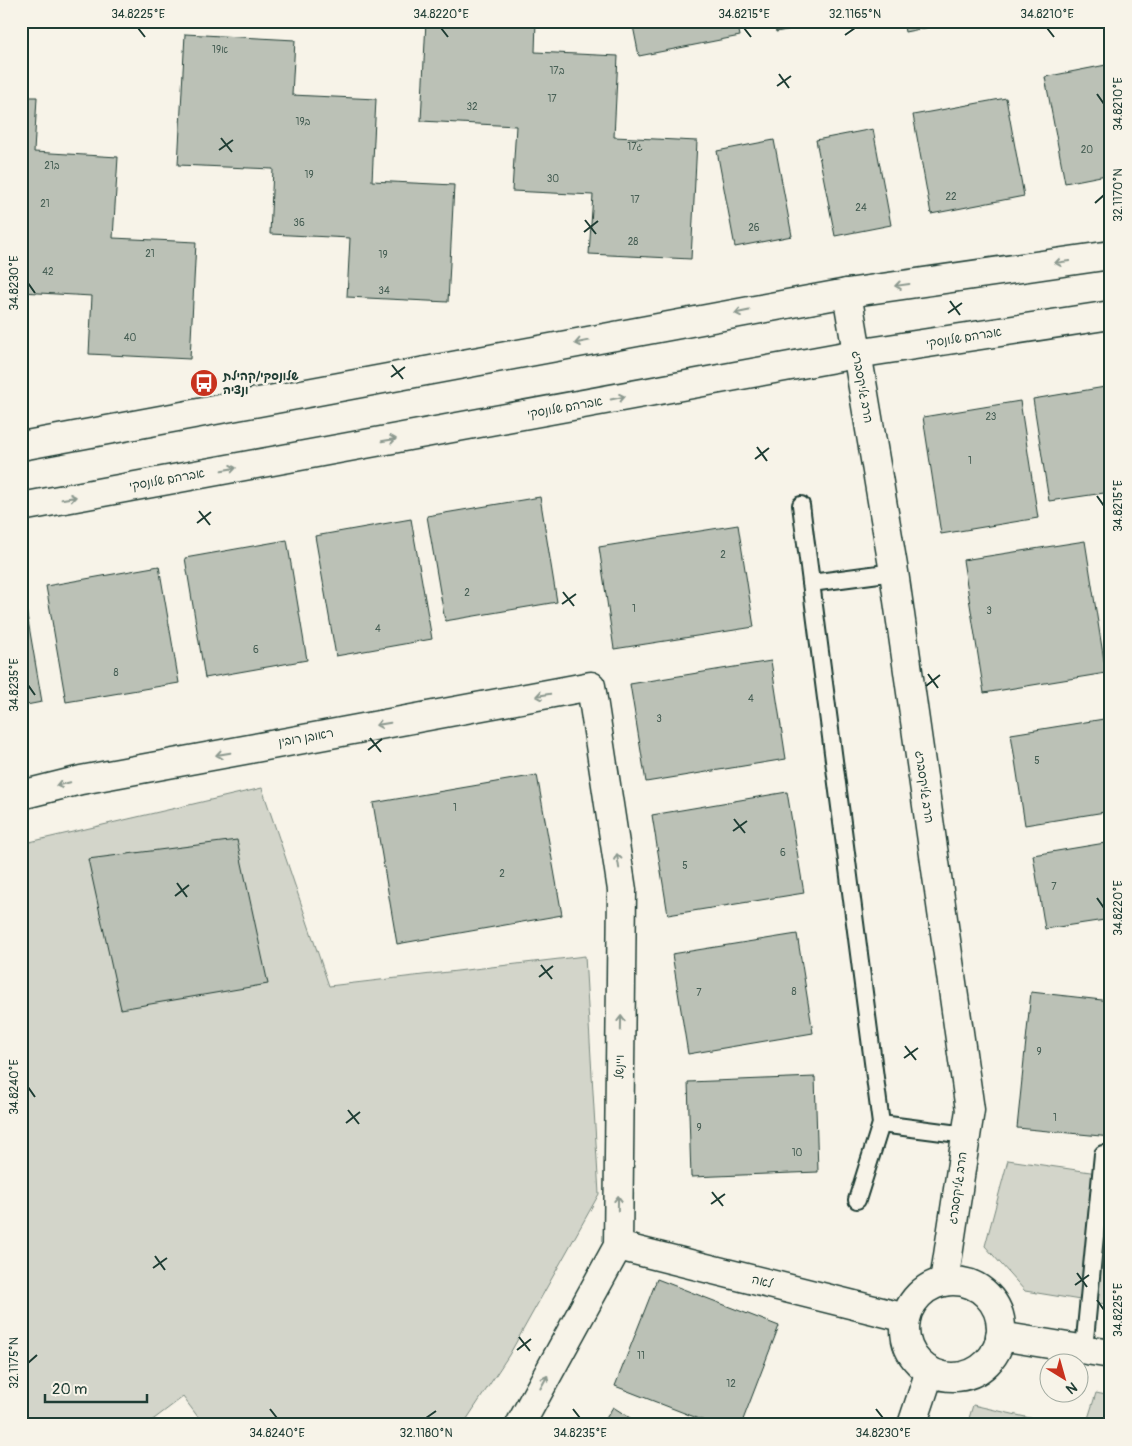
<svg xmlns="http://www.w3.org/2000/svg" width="1132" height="1446" viewBox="0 0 1132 1446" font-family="Pangolin,'Playpen Sans Hebrew',sans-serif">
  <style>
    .green { fill: #d3d5ca; stroke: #79897f }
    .building { fill: #bbc1b6; stroke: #1f3d34 }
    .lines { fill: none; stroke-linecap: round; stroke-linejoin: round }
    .lane-casing { stroke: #1f3d34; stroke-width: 20 }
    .street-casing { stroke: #1f3d34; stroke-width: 31 }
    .secondary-casing { stroke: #1f3d34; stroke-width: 31 }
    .lane { stroke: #f7f3e8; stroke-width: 16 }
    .street { stroke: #f7f3e8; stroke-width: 28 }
    .secondary { stroke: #f7f3e8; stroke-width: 28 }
    .oneway { stroke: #8b988e }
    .ticks { fill: none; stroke: #1f3d34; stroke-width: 2 }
    .labels { text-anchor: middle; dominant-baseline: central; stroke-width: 5; stroke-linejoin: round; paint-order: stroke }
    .number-label { font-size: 10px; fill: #465e54 }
    .street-label { font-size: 12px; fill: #1f3d34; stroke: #f7f3e8 }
    .poi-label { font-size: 12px; font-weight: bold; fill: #1f3d34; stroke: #f7f3e8; text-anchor: start }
    .neatline { fill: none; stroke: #1f3d34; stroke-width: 2 }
    .ticks-label { font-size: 12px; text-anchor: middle; fill: #1f3d34 }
  </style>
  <rect width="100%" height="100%" fill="#f7f3e8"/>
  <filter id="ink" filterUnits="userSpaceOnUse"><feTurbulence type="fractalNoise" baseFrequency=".02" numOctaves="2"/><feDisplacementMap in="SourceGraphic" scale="10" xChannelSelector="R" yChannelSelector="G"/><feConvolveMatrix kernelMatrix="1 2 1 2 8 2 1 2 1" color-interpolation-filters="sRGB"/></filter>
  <g filter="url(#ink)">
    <g class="green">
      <path d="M 262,788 L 329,986 L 585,956 L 599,1194 L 509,1355 L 463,1425 L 204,1425 L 183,1397 L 146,1425 L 21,1425 L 21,844 Z"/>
      <path d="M 1008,1160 L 1111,1175 L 1111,1305 L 1025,1291 L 985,1246 Z"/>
      <path d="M 1096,1393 L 1111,1396 L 1111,1425 L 1086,1425 Z"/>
      <path d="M 973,1405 L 1056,1424 L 1058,1425 L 967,1425 Z"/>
    </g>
    <g class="building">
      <path d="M 426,21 L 536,21 L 535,52 L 618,56 L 614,137 L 697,141 L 691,259 L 589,254 L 593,195 L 512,191 L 516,126 L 421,121 Z"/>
      <path d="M 632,21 L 737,21 L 740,36 L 639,56 Z"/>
      <path d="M 774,21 L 833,21 L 776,32 Z"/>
      <path d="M 903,21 L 960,21 L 905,32 Z"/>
      <path d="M 185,34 L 295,40 L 292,95 L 376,99 L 372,181 L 454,185 L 448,302 L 347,297 L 350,238 L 270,234 L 273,169 L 178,165 Z"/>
      <path d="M 1111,64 L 1111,174 L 1065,183 L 1045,77 Z"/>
      <path d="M 21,97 L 37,97 L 34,152 L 118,157 L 113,238 L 196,242 L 190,359 L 89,354 L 92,296 L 21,292 Z"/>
      <path d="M 1006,98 L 1024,196 L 931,214 L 913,115 Z"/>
      <path d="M 873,129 L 891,225 L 835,236 L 816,140 Z"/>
      <path d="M 774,140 L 792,236 L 735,247 L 717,151 Z"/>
      <path d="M 1111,386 L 1111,492 L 1049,501 L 1033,399 Z"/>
      <path d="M 1020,401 L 1038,518 L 941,534 L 923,417 Z"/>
      <path d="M 540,497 L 557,602 L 445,621 L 427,516 Z"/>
      <path d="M 411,519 L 432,639 L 336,656 L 315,536 Z"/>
      <path d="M 738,525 L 754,627 L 614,649 L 599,547 Z"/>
      <path d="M 287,540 L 307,660 L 205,678 L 185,558 Z"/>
      <path d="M 1085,541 L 1106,673 L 984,693 L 963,560 Z"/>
      <path d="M 159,566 L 179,683 L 66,702 L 46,586 Z"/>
      <path d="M 21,597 L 24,597 L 42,702 L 21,706 Z"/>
      <path d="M 771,661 L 786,759 L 646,782 L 630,684 Z"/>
      <path d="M 1110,718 L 1111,811 L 1025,825 L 1011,734 Z"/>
      <path d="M 537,775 L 562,915 L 397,944 L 373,803 Z"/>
      <path d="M 787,792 L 804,893 L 668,915 L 652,815 Z"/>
      <path d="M 237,840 L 268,984 L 121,1009 L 88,859 Z"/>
      <path d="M 1111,842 L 1111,919 L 1045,929 L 1033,855 Z"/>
      <path d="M 797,934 L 813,1033 L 688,1054 L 672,954 Z"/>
      <path d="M 1031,992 L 1111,1001 L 1111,1137 L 1017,1128 Z"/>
      <path d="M 815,1077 L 818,1172 L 691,1177 L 688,1082 Z"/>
      <path d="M 657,1279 L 779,1326 L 741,1425 L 715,1425 L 615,1386 Z"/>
      <path d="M 613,1407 L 641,1425 L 602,1425 Z"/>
    </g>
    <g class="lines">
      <defs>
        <g id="lane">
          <path d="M 801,505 L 881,1124 L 857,1200"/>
          <path d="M 811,583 L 894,572"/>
          <path d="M 881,1124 L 966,1135"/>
          <path d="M 1084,1349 L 1103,1154"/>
        </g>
        <g id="street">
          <path d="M 847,293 L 894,572 L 970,1110 L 944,1282"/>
          <path d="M 21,795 L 81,780 L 591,686 L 622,890 L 618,1246 L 520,1425"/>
          <path d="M 618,1246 L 906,1318"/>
          <circle cx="953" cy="1329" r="48"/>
          <path d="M 1000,1336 L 1111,1354"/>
          <path d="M 912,1425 L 930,1371"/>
        </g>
        <g id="secondary">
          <path d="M 21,446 L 847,293 L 1111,255"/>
          <path d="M 21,507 L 856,354 L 1111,315"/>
        </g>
      </defs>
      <use href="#lane" class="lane-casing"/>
      <use href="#street" class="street-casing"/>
      <use href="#secondary" class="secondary-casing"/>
      <use href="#lane" class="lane"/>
      <use href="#street" class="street"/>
      <use href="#secondary" class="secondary"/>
    </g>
    <defs><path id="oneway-shaft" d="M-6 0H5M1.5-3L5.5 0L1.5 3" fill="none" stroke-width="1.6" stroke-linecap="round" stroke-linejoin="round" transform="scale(1.25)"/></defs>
    <g class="oneway">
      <use href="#oneway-shaft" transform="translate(1062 262) rotate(172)"/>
      <use href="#oneway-shaft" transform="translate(902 285) rotate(172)"/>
      <use href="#oneway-shaft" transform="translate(742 312) rotate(169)"/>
      <use href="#oneway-shaft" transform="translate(582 342) rotate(169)"/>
      <use href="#oneway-shaft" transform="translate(618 398) rotate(-11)"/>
      <use href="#oneway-shaft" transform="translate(389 440) rotate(-10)"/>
      <use href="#oneway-shaft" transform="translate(229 469) rotate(-10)"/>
      <use href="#oneway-shaft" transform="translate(69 498) rotate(-10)"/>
      <use href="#oneway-shaft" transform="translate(543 695) rotate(170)"/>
      <use href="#oneway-shaft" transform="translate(383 724) rotate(170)"/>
      <use href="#oneway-shaft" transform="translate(223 754) rotate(170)"/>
      <use href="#oneway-shaft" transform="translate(63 784) rotate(166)"/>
      <use href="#oneway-shaft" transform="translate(618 861) rotate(-99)"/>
      <use href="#oneway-shaft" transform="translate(621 1023) rotate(-89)"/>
      <use href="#oneway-shaft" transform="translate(618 1203) rotate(-89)"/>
      <use href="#oneway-shaft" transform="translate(544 1382) rotate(-61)"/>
    </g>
  </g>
  <path class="ticks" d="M 138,28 L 145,37M 441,28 L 448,37M 744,28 L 751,37M 1047,28 L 1054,37M 845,35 L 855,28M 779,74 L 789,88M 777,86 L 791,76M 1097,94 L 1104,104M 221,138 L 232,152M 219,150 L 233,140M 1095,203 L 1104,195M 585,220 L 596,234M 584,232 L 598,221M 28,283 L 35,293M 950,301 L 960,315M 948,313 L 962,303M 392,365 L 403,379M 391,377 L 405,367M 757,447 L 767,461M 755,459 L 769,448M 1097,496 L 1104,506M 199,511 L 210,525M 197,523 L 211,512M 563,592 L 574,606M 562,604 L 576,594M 928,674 L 938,688M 28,685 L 35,695M 926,686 L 940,675M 370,738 L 381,752M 368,750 L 382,739M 734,819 L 745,833M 733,831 L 747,821M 177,883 L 187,897M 175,896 L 189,885M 1097,898 L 1104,908M 541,965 L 552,979M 539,977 L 553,966M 905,1046 L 916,1060M 904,1058 L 918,1048M 28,1087 L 35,1097M 348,1110 L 359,1124M 346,1123 L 360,1112M 712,1192 L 723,1206M 711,1204 L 725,1194M 155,1256 L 165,1270M 153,1268 L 167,1258M 1077,1273 L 1087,1287M 1075,1285 L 1089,1275M 1097,1300 L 1104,1310M 519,1337 L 530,1351M 517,1350 L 531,1339M 28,1363 L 37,1355M 270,1409 L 277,1418M 573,1409 L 580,1418M 876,1409 L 883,1418M 426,1418 L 436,1411"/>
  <defs>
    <symbol id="bus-disc" viewBox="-11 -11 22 22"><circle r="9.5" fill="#c8321e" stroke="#f7f3e8"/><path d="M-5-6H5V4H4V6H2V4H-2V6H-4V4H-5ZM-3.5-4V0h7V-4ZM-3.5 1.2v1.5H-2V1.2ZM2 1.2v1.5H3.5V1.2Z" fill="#fff"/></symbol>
  </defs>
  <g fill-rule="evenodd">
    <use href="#bus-disc" x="188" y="367" width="32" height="32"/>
  </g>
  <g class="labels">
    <g class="number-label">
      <text x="220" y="50">19א</text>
      <text x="557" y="71">17ב</text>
      <text x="552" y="99">17</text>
      <text x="472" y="107">32</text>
      <text x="303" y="122">19ב</text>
      <text x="635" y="147">17ג</text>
      <text x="1087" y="150">20</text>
      <text x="52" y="166">21ב</text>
      <text x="309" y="175">19</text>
      <text x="553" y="179">30</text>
      <text x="951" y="197">22</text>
      <text x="635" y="200">17</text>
      <text x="45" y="204">21</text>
      <text x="861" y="208">24</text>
      <text x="299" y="223">36</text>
      <text x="754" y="228">26</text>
      <text x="633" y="242">28</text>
      <text x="150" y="254">21</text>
      <text x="383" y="255">19</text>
      <text x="48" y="272">42</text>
      <text x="384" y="291">34</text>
      <text x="130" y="338">40</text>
      <text x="991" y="417">23</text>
      <text x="970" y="461">1</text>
      <text x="723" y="555">2</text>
      <text x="467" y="593">2</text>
      <text x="634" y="609">1</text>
      <text x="989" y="611">3</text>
      <text x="378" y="629">4</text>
      <text x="256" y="650">6</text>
      <text x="116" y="673">8</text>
      <text x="751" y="699">4</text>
      <text x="659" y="719">3</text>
      <text x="1037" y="761">5</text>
      <text x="455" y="808">1</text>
      <text x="783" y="853">6</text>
      <text x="685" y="866">5</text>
      <text x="502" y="874">2</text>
      <text x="1054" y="887">7</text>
      <text x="794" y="992">8</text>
      <text x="699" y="993">7</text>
      <text x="1039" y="1052">9</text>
      <text x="1055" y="1118">1</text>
      <text x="699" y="1128">9</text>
      <text x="797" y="1153">10</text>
      <text x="641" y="1356">11</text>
      <text x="731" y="1384">12</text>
    </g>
    <g class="street-label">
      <text transform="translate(964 338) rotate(-9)">אברהם שלונסקי</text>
      <text transform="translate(862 387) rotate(80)">הרב גליקסברג</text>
      <text transform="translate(565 408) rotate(-10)">אברהם שלונסקי</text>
      <text transform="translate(167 480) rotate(-10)">אברהם שלונסקי</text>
      <text transform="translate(306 738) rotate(-10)">ראובן רובין</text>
      <text transform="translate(924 787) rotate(82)">הרב גליקסברג</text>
      <text transform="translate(620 1067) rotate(-89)">ויינשל</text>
      <text transform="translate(958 1188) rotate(-82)">הרב גליקסברג</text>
      <text transform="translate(762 1282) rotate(14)">לאה</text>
    </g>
    <g class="poi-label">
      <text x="223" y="376">שלונסקי/קהילת<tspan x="223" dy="14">ונציה</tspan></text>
    </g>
  </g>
  <rect width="1132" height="1446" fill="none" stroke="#f7f3e8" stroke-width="55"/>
  <g transform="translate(1064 1378) rotate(143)"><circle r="24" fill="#f7f3e8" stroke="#a1aaa0"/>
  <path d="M0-4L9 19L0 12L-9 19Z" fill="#c8321e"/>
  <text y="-8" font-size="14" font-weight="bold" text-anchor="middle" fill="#1f3d34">N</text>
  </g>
  <path d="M45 1394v8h102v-8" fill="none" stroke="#1f3d34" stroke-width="2.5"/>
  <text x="52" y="1394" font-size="15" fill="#1f3d34" stroke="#f7f3e8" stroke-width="4" paint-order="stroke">20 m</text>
  <rect x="28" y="28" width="1076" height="1390" class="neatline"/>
  <g class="ticks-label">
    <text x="138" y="18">34.8225°E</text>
    <text x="441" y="18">34.8220°E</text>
    <text x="744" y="18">34.8215°E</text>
    <text x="855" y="18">32.1165°N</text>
    <text x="1047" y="18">34.8210°E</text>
    <text transform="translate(1118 104) rotate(-90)" y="4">34.8210°E</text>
    <text transform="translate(1118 195) rotate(-90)" y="4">32.1170°N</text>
    <text transform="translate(14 283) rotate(-90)" y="4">34.8230°E</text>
    <text transform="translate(1118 506) rotate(-90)" y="4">34.8215°E</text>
    <text transform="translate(14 685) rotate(-90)" y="4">34.8235°E</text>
    <text transform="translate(1118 908) rotate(-90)" y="4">34.8220°E</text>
    <text transform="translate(14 1087) rotate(-90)" y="4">34.8240°E</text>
    <text transform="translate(1118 1310) rotate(-90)" y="4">34.8225°E</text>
    <text transform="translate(14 1363) rotate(-90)" y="4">32.1175°N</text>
    <text x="277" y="1437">34.8240°E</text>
    <text x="426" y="1437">32.1180°N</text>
    <text x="580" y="1437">34.8235°E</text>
    <text x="883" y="1437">34.8230°E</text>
  </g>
</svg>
